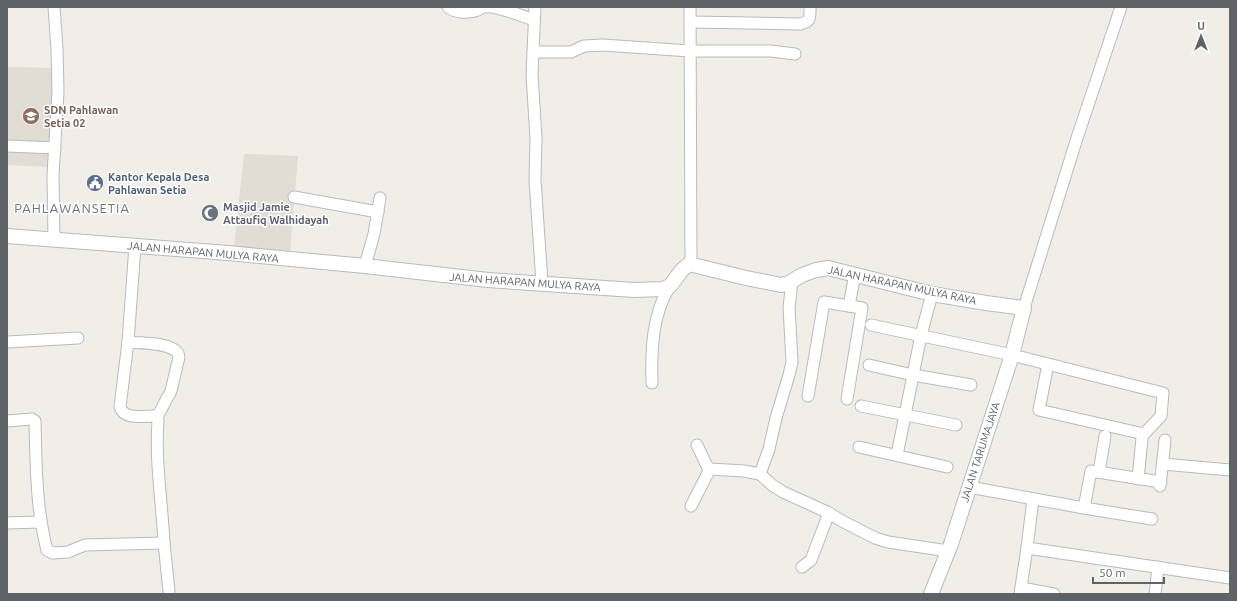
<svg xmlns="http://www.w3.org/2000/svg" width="1237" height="601" viewBox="0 0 1237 601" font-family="Ubuntu,sans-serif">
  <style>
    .education { fill: #e1ddd5 }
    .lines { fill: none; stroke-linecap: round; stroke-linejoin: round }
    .minor-casing { stroke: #b7babe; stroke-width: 13 }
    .tertiary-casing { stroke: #b7babe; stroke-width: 16 }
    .minor { stroke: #fff; stroke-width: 11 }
    .tertiary { stroke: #fff; stroke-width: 14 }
    .labels { text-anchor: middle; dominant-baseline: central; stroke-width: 3; stroke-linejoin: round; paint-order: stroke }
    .education-label { font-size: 11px; font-weight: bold; fill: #785e54; stroke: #fff; text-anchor: start }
    .service-label { font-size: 11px; font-weight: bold; fill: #4e5e75; stroke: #fff; text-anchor: start }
    .worship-label { font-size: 11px; font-weight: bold; fill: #5b616d; stroke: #fff; text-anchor: start }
    .street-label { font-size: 11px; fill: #5e6368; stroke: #fff }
    .quarter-label { font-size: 13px; letter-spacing: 1px; fill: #6f757a; stroke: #fff }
  </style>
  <rect width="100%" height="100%" fill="#f1eee7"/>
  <g class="education">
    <path d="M 7,67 L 56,68 L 53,167 L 7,165 Z"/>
    <path d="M 244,154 L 298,156 L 290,253 L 234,248 Z"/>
  </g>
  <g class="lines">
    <defs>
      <g id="minor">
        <path d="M 448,7 C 454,13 468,13 475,11 C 478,10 481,8 484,7 C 495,5 522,16 534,20"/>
        <path d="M 535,7 L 532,75 L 536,138 L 535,180 L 542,283"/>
        <path d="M 690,7 L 691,264"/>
        <path d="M 690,22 L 800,24 C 811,22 810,17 810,7"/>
        <path d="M 533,52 L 571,52 L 584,46 L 603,45 L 690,51 L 771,51 L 795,54"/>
        <path d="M 7,146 L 55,148"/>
        <path d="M 294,197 L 378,212"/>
        <path d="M 54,240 L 53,175 L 58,92 L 57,49 L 54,7"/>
        <path d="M 365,266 L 374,234 L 380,198"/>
        <path d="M 849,306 L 855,274"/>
        <path d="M 1024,308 L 1077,138 L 1121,7"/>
        <path d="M 871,325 L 1012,355 L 1163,393 L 1161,416 L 1144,434 L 1039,410 L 1048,364"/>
        <path d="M 7,342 L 78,338"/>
        <path d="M 128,342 C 141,343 169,342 178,353 L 179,357 L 171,391 L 157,417"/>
        <path d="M 869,365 L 913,375 L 971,385"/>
        <path d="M 652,383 C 651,351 652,314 670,286"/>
        <path d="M 808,396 L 824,302 L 862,308 L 847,399"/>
        <path d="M 861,406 L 956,425"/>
        <path d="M 7,421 L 32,419 L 35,421 C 36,464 36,508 47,550 L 53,553 L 68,552 L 85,545 L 164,543 C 162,502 155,462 158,421 L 157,417 L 154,416 C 143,416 124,420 120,407 L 128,342 L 135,246"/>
        <path d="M 697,445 L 707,466 L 710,469 L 744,471 L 760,474 L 769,449 L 776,418 L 789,375 L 792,362 L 789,307 L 792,282"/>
        <path d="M 859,447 L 947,467"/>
        <path d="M 897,455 L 921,335 L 932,294"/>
        <path d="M 1163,464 L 1230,470"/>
        <path d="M 1099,472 L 1105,436"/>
        <path d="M 760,474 L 772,485 L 783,492 L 829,513 L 842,521 L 875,538 L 888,542 L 948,551"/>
        <path d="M 1138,479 L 1142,438"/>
        <path d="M 1160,486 L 1165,440"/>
        <path d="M 969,487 L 1084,508 L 1091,471 L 1161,482"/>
        <path d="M 691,506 L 710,469"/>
        <path d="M 1084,508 L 1152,519"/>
        <path d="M 7,523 L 40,522"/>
        <path d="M 164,543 L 169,591"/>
        <path d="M 1027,548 L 1230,578"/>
        <path d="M 802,567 L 811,560 L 829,513"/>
        <path d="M 1021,588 L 1054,594"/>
        <path d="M 1020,594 L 1027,548 L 1033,499"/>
        <path d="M 1155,594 L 1158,567"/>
      </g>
      <path id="tertiary" d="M 7,236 L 228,253 L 365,266 L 488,280 L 634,290 L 663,289 L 670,286 L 682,270 L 689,264 L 746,278 L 781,285 L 789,283 L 802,275 L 816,270 L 828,268 L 932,294 L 986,303 L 1024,308 L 1012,355 L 951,544 L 931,594"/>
    </defs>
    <use href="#minor" class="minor-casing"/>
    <use href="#tertiary" class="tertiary-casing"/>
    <use href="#minor" class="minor"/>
    <use href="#tertiary" class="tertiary"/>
  </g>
  <defs>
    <symbol id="school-disc" viewBox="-11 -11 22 22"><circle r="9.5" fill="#8d6e63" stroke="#fff"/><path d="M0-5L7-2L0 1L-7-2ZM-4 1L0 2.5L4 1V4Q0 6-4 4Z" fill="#fff"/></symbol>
    <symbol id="civic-disc" viewBox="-11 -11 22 22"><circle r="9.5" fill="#5c6f8a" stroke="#fff"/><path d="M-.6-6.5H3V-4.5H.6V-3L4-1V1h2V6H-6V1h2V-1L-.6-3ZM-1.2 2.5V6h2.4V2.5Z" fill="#fff"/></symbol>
    <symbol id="mosque-disc" viewBox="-11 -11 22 22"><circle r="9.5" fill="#6b7280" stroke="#fff"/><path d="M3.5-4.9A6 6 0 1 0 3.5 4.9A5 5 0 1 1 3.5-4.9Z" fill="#fff"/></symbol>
  </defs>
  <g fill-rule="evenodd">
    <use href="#school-disc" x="21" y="106" width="20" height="20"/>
    <use href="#civic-disc" x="85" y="173" width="20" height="20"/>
    <use href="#mosque-disc" x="200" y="203" width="20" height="20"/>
  </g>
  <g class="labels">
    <g class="education-label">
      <text x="44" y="110">SDN Pahlawan<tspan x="44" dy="13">Setia 02</tspan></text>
    </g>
    <g class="service-label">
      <text x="108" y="177">Kantor Kepala Desa<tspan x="108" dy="13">Pahlawan Setia</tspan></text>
    </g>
    <g class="worship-label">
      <text x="223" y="207">Masjid Jamie<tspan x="223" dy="13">Attaufiq Walhidayah</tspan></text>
    </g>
    <g class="street-label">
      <text transform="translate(203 252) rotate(5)">JALAN HARAPAN MULYA RAYA</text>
      <text transform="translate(525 282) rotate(4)">JALAN HARAPAN MULYA RAYA</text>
      <text transform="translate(902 285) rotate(12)">JALAN HARAPAN MULYA RAYA</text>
      <text transform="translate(980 452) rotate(-72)">JALAN TARUMAJAYA</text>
    </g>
    <g class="quarter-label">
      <text x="72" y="208">PAHLAWANSETIA</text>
    </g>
  </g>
  <rect width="1237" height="601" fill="none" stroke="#5e6368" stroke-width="16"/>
  <g transform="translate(1201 36)" stroke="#ffffff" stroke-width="3" paint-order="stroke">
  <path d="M0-3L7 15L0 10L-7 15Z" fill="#5e6368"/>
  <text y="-6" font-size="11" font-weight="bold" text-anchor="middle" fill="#5e6368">U</text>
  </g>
  <path d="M1093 577v6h71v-6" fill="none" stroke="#5e6368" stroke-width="2"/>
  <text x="1099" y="577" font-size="12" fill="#5e6368" stroke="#ffffff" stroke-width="3" paint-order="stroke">50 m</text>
</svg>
